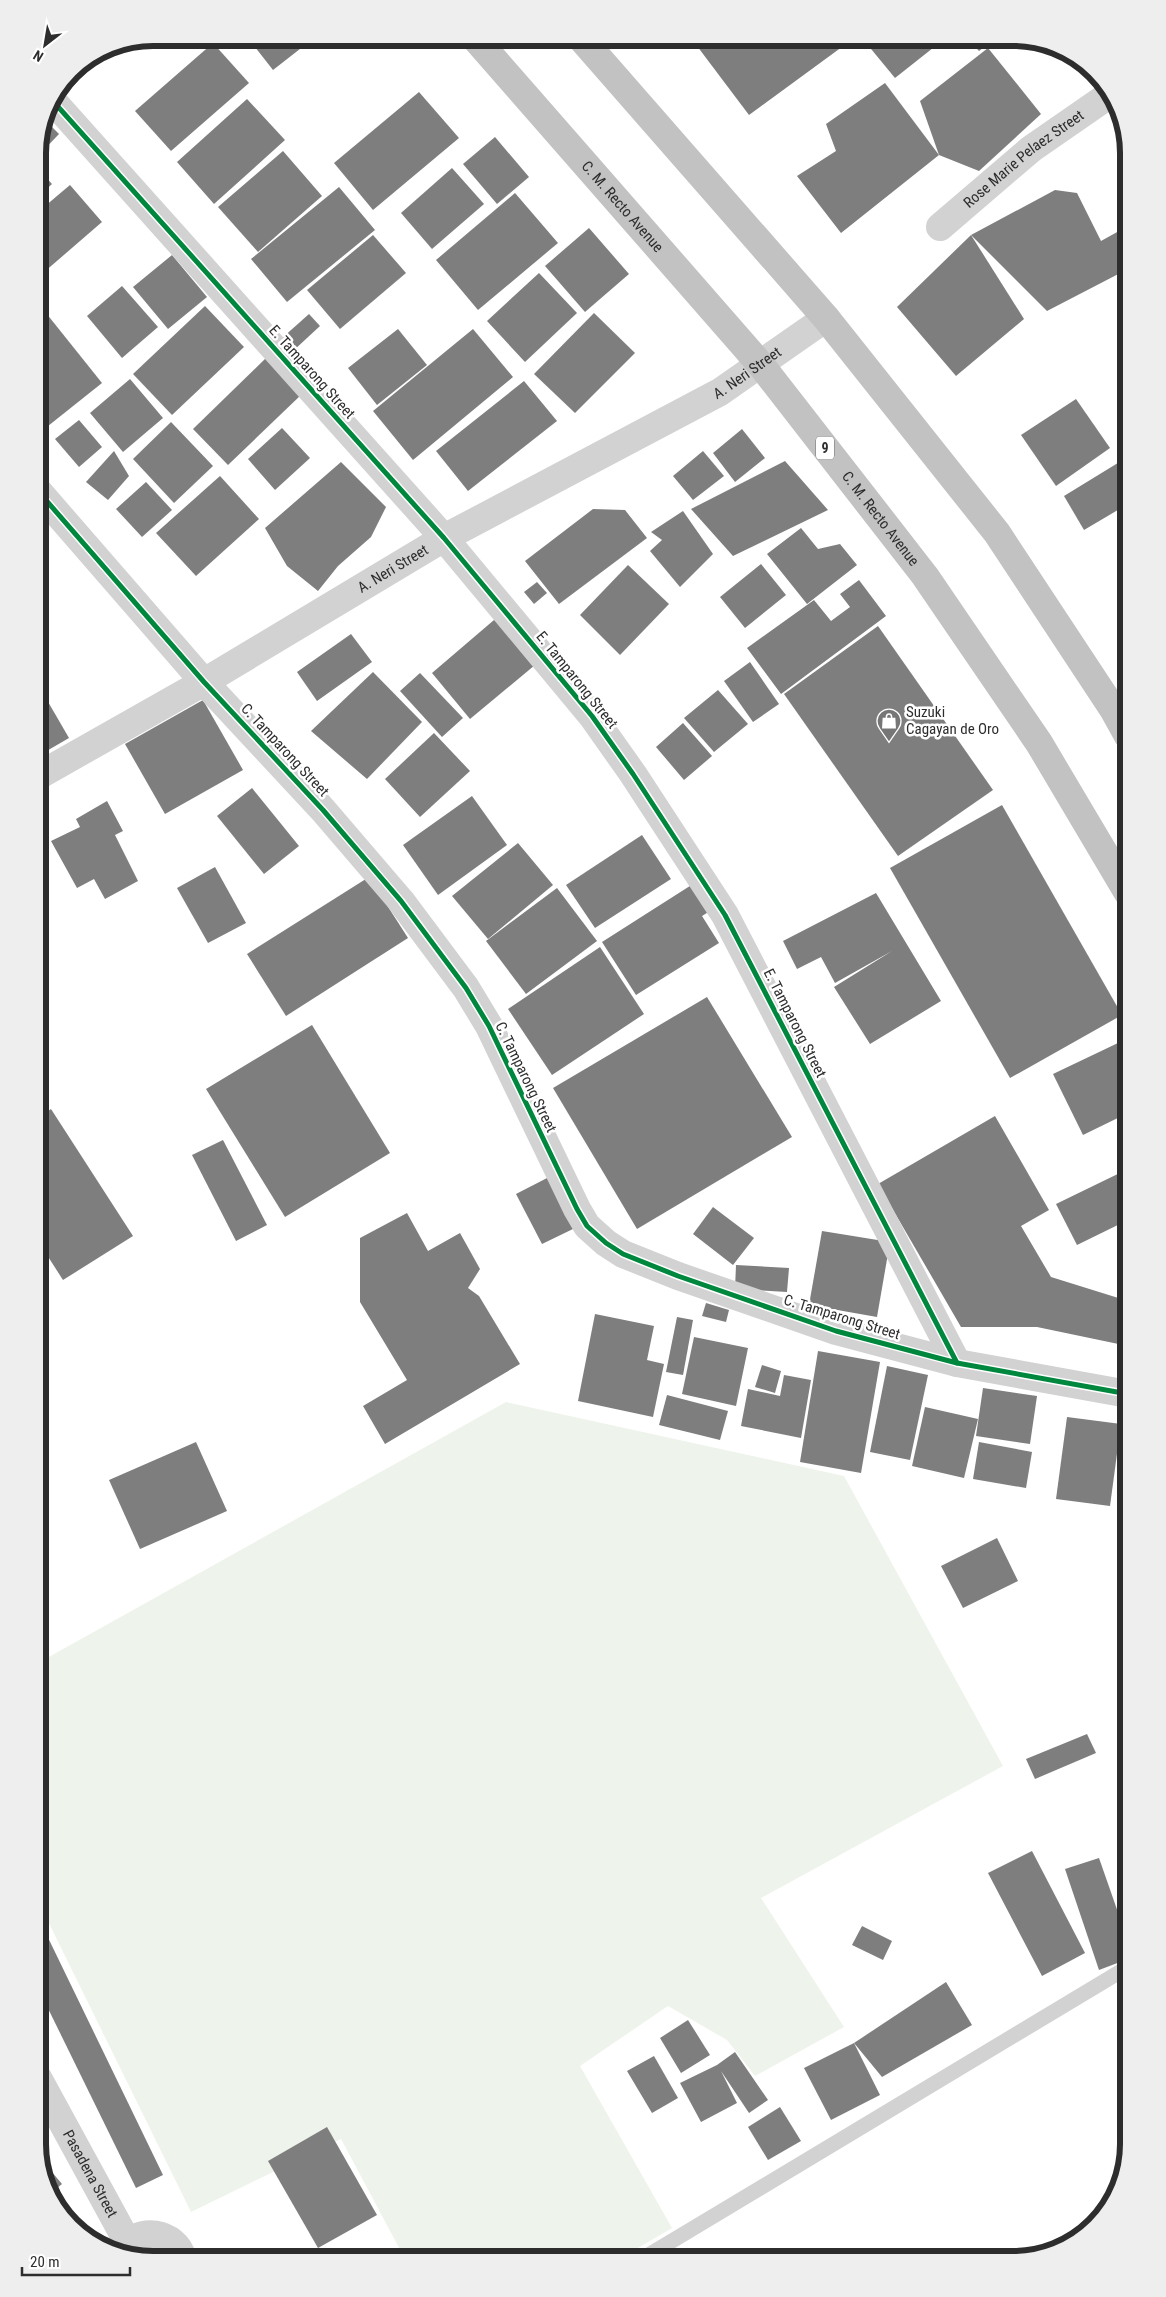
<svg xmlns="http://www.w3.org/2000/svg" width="1166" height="2297" viewBox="0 0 1166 2297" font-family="'Roboto Condensed',sans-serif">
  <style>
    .green { fill: #eef4eb }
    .building { fill: #7e7e7e }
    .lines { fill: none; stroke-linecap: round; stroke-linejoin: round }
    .service { stroke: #d2d2d2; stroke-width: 15 }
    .minor { stroke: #d2d2d2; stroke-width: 28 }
    .trunk { stroke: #c2c2c2; stroke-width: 28 }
    .cycleway-casing { stroke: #fff; stroke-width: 8 }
    .cycleway { stroke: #00873e; stroke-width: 5 }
    .labels { text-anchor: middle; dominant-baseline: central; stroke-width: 5; stroke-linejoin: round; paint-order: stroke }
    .shield { fill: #fff; stroke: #6c6c6c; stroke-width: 1 }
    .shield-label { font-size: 14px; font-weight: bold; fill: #2d2d2d }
    .street-label { font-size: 15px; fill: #2d2d2d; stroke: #fff }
    .poi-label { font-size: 15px; fill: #2d2d2d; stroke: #fff; text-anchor: start }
    .rim { fill: none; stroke: #2d2d2d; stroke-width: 6 }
  </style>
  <rect width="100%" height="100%" fill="#fff"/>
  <path class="green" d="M 506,1402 L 844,1476 L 1003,1766 L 761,1898 L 844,2027 L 755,2076 L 727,2040 L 668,2006 L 580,2066 L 672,2228 L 619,2259 L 405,2259 L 341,2139 L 191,2212 L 38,1901 L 38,1663 Z"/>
  <g class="building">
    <path d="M 248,38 L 314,38 L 273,70 Z"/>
    <path d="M 691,38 L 841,38 L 846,44 L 749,115 Z"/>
    <path d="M 862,38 L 933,38 L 938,44 L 895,78 Z"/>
    <path d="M 967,38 L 996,38 L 979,51 Z"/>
    <path d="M 213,43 L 249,83 L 171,151 L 135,111 Z"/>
    <path d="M 988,48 L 1041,114 L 979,171 L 939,155 L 920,101 Z"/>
    <path d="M 885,83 L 939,155 L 841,233 L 797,176 L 836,151 L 826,124 Z"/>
    <path d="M 419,92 L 459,138 L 373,210 L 334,163 Z"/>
    <path d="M 247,99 L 285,140 L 214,204 L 177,162 Z"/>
    <path d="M 44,119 L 59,134 L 38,156 L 38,146 Z"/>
    <path d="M 495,137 L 529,177 L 497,204 L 463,164 Z"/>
    <path d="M 283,151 L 322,196 L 258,252 L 218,207 Z"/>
    <path d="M 452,168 L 484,204 L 432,249 L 401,213 Z"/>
    <path d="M 41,172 L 52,184 L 38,197 L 38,175 Z"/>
    <path d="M 70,185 L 102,222 L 43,273 L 38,266 L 38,212 Z"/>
    <path d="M 339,187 L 375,230 L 287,302 L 251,259 Z"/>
    <path d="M 1055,190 L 1077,193 L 1101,241 L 1128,226 L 1128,269 L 1047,311 L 971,235 Z"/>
    <path d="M 515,193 L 558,243 L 478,310 L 436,260 Z"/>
    <path d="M 589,228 L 629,274 L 585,312 L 545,266 Z"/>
    <path d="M 373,235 L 406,273 L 340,329 L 307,290 Z"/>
    <path d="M 971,235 L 1024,319 L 956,376 L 897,307 Z"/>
    <path d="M 172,255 L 207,297 L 168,329 L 133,287 Z"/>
    <path d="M 539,273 L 577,313 L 525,362 L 487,321 Z"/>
    <path d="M 122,286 L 158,327 L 122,358 L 87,316 Z"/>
    <path d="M 38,303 L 102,383 L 38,434 Z"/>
    <path d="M 205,306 L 244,347 L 172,415 L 133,374 Z"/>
    <path d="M 594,313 L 635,353 L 575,413 L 534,374 Z"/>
    <path d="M 309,314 L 320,326 L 293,351 L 281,339 Z"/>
    <path d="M 398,329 L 427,365 L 377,405 L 348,368 Z"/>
    <path d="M 473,329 L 513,377 L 413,460 L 373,411 Z"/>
    <path d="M 267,357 L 302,394 L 228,465 L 193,429 Z"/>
    <path d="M 130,379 L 163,418 L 123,452 L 90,413 Z"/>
    <path d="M 524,381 L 557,421 L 468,491 L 436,451 Z"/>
    <path d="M 1076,399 L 1110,448 L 1056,486 L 1021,435 Z"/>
    <path d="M 79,420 L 102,447 L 79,467 L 55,439 Z"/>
    <path d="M 171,422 L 213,466 L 174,503 L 133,459 Z"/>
    <path d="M 282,428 L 310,458 L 275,490 L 248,459 Z"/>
    <path d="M 742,429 L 765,458 L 735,482 L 713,453 Z"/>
    <path d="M 114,451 L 129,476 L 108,500 L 86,482 Z"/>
    <path d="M 703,451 L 724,476 L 693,500 L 673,476 Z"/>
    <path d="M 1126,458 L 1128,461 L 1128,504 L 1084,530 L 1064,496 Z"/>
    <path d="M 785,461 L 828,510 L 733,556 L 691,509 Z"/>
    <path d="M 341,462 L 386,507 L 371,537 L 338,566 L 318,591 L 287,566 L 265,528 Z"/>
    <path d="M 220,476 L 259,519 L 196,576 L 156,533 Z"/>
    <path d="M 146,482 L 172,510 L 142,537 L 116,509 Z"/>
    <path d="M 593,509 L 625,510 L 647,538 L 559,604 L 525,561 Z"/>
    <path d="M 683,511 L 713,554 L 680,587 L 650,551 L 662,540 L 651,532 Z"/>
    <path d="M 801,528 L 818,549 L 840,544 L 857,565 L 807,604 L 767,554 Z"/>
    <path d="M 761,564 L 786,595 L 745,628 L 720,597 Z"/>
    <path d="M 628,565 L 669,604 L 620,655 L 580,615 Z"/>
    <path d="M 859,580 L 886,616 L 781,694 L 747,648 L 814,600 L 831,621 L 850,607 L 840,594 Z"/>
    <path d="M 537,582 L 547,593 L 534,604 L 524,592 Z"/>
    <path d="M 501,614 L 541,660 L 470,719 L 432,673 Z"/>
    <path d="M 878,626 L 993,790 L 898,856 L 784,694 Z"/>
    <path d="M 351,634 L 372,662 L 317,701 L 297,672 Z"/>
    <path d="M 750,662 L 779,704 L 753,722 L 724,681 Z"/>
    <path d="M 373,672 L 422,722 L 367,779 L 311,731 Z"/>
    <path d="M 420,673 L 463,718 L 442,737 L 400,691 Z"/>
    <path d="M 40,688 L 69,738 L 38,756 L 38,689 Z"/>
    <path d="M 718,690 L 748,724 L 714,752 L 684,718 Z"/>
    <path d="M 203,700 L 243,770 L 165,814 L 125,744 Z"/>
    <path d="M 683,723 L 712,756 L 684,780 L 656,747 Z"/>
    <path d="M 434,733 L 470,771 L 420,817 L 385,779 Z"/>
    <path d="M 252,788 L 299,846 L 264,874 L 217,816 Z"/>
    <path d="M 472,796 L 507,845 L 438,895 L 403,845 Z"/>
    <path d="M 107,801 L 123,831 L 115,835 L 138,881 L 105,899 L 94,879 L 77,888 L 51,841 L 80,827 L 76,819 Z"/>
    <path d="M 1002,805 L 1122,1015 L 1010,1078 L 890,868 Z"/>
    <path d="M 642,835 L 671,879 L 595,928 L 566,885 Z"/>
    <path d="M 518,843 L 553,885 L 488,939 L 452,896 Z"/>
    <path d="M 215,867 L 246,923 L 208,943 L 177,888 Z"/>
    <path d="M 369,877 L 408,938 L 286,1016 L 247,954 Z"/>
    <path d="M 693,884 L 710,911 L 702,916 L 719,943 L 636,995 L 602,942 Z"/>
    <path d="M 557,888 L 597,941 L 526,994 L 486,941 Z"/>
    <path d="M 876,893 L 941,1001 L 870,1044 L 834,987 L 892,951 L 835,983 L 821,957 L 797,969 L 783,941 Z"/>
    <path d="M 600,947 L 644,1014 L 552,1075 L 508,1009 Z"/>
    <path d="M 707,997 L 792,1137 L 637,1229 L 553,1088 Z"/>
    <path d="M 312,1025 L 390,1153 L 285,1217 L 206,1089 Z"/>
    <path d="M 1118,1043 L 1128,1064 L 1128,1113 L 1083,1135 L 1053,1074 Z"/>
    <path d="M 51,1109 L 133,1236 L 63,1280 L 38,1241 L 38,1118 Z"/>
    <path d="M 995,1116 L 1049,1210 L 1021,1226 L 1051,1277 L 1128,1301 L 1128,1346 L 1037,1327 L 961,1327 L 878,1184 Z"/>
    <path d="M 223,1140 L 267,1225 L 236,1241 L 192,1155 Z"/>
    <path d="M 1128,1169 L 1128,1220 L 1077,1245 L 1056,1204 Z"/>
    <path d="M 549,1177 L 575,1228 L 542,1244 L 516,1194 Z"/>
    <path d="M 713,1207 L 754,1238 L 733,1265 L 693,1234 Z"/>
    <path d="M 407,1213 L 428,1251 L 460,1233 L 480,1269 L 468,1288 L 479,1296 L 520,1364 L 385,1444 L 363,1406 L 407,1380 L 360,1302 L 360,1238 Z"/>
    <path d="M 822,1231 L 890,1242 L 877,1317 L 809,1305 Z"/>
    <path d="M 736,1265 L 789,1268 L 787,1292 L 735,1289 Z"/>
    <path d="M 706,1303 L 729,1310 L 726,1322 L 702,1316 Z"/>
    <path d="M 595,1314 L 654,1326 L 647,1360 L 664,1364 L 653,1417 L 578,1401 Z"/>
    <path d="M 677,1317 L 693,1320 L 683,1375 L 666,1372 Z"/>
    <path d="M 694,1337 L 748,1348 L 736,1406 L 682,1394 Z"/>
    <path d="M 818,1351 L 880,1362 L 861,1473 L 800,1462 Z"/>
    <path d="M 762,1365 L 781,1371 L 775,1393 L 755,1387 Z"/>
    <path d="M 887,1366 L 928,1375 L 910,1460 L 870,1452 Z"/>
    <path d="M 784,1375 L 811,1380 L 801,1438 L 741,1426 L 748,1389 L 780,1396 Z"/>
    <path d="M 983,1388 L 1037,1396 L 1030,1444 L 976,1436 Z"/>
    <path d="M 667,1395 L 728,1411 L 720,1440 L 659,1425 Z"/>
    <path d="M 925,1407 L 978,1419 L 964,1478 L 912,1466 Z"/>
    <path d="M 1067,1417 L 1121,1424 L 1110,1506 L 1056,1499 Z"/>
    <path d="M 196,1442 L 227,1511 L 140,1549 L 109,1480 Z"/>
    <path d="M 979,1442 L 1032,1452 L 1026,1488 L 973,1479 Z"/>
    <path d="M 997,1538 L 1018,1581 L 963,1608 L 941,1566 Z"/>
    <path d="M 1087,1734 L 1096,1753 L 1035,1779 L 1026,1759 Z"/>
    <path d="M 1032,1851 L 1085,1953 L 1042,1976 L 988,1873 Z"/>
    <path d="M 1099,1858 L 1128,1941 L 1128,1959 L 1099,1970 L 1065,1869 Z"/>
    <path d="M 38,1917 L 163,2175 L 136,2188 L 38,1988 Z"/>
    <path d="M 862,1926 L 892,1941 L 883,1960 L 852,1945 Z"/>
    <path d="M 946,1982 L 972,2025 L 882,2077 L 854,2043 Z"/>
    <path d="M 688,2020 L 710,2055 L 681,2073 L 660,2038 Z"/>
    <path d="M 854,2043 L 880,2095 L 831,2120 L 804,2068 Z"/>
    <path d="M 735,2052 L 768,2100 L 749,2113 L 721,2071 L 737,2103 L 701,2122 L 680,2083 L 717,2065 Z"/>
    <path d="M 654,2056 L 678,2098 L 652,2113 L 627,2071 Z"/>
    <path d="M 780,2107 L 801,2141 L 768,2160 L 748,2127 Z"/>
    <path d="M 327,2127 L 377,2215 L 318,2248 L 268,2161 Z"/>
    <path d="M 40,2158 L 62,2184 L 51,2193 L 46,2188 Z"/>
  </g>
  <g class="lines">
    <g class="service">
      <path d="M 1125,1750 L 1128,1750"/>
      <path d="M 642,2259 L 1128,1967"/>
    </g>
    <g class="minor">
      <path d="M 52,100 L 444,538 L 592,716 L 633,774 L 725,915 L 957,1363"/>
      <path id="s1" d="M 940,227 L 1031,149 L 1109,95"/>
      <path d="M 38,491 L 204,682 L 323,810 L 401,901 L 466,988 L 489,1026 L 577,1209 L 587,1226 L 606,1243 L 623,1254 L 678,1276 L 836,1331 L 957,1363 L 1128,1394"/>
      <path id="s2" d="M 38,776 L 204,682 L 444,538 L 720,392 L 826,318"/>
      <path id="s3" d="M 38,2078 L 128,2243"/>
      <path d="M 122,2250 C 137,2225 176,2231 183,2259"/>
    </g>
    <g class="trunk">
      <path id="s4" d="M 475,38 L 761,365 L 925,576 L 1039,743 L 1128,893"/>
      <path d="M 581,38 L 826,318 L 997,533 L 1113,709 L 1128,736"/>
    </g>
    <defs>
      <g id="cycleway">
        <path d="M 52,100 L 444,538 L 592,716 L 633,774 L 725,915 L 957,1363"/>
        <path d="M 38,491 L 204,682 L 323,810 L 401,901 L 466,988 L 489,1026 L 577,1209 L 587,1226 L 606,1243 L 623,1254 L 678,1276 L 836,1331 L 957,1363 L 1128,1394"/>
      </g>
    </defs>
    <use href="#cycleway" class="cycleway-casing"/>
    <use href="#cycleway" class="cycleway"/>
  </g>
  <defs>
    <symbol id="shop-pin" viewBox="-11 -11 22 30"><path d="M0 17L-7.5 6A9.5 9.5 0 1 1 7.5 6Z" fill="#767676" stroke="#fff"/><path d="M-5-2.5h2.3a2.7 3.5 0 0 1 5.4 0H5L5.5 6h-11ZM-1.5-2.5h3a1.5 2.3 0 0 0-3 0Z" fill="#fff"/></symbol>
  </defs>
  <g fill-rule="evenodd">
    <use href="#shop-pin" x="875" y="707" width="28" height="38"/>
  </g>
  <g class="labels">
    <rect class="shield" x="816" y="436.5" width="18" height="23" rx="4"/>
    <g class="shield-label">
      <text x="825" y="448">9</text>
    </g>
    <g class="street-label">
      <text stroke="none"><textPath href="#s1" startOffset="108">Rose Marie Pelaez Street</textPath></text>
      <text stroke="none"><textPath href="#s4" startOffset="224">C. M. Recto Avenue</textPath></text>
      <text transform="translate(312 372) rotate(48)">E. Tamparong Street</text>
      <text stroke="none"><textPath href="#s2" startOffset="816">A. Neri Street</textPath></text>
      <text stroke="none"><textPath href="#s4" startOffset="629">C. M. Recto Avenue</textPath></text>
      <text stroke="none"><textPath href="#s2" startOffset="411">A. Neri Street</textPath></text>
      <text transform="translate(577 680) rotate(51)">E. Tamparong Street</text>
      <text transform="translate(285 750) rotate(47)">C. Tamparong Street</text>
      <text transform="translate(795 1023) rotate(63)">E. Tamparong Street</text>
      <text transform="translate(526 1077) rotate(64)">C. Tamparong Street</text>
      <text transform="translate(842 1317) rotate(17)">C. Tamparong Street</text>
      <text stroke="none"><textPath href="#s3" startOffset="109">Pasadena Street</textPath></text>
    </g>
    <g class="poi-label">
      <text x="906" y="712">Suzuki<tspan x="906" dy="17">Cagayan de Oro</tspan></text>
    </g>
  </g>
  <path d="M0 0H1166V2297H0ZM153 46H1013A107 107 0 0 1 1120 153V2144A107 107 0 0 1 1013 2251H153A107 107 0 0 1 46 2144V153A107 107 0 0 1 153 46Z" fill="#eee" fill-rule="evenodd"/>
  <path class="rim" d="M153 46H1013A107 107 0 0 1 1120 153V2144A107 107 0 0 1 1013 2251H153A107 107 0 0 1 46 2144V153A107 107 0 0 1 153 46Z"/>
  <g transform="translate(45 45) rotate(211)" stroke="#ffffff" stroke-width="4" paint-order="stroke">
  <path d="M0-4L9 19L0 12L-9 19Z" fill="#2d2d2d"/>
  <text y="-8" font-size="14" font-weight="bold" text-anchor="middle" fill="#2d2d2d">N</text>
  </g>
  <path d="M22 2267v8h108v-8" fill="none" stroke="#2d2d2d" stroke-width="2.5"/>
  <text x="30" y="2267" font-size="15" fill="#2d2d2d" stroke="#ffffff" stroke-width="4" paint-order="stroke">20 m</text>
</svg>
